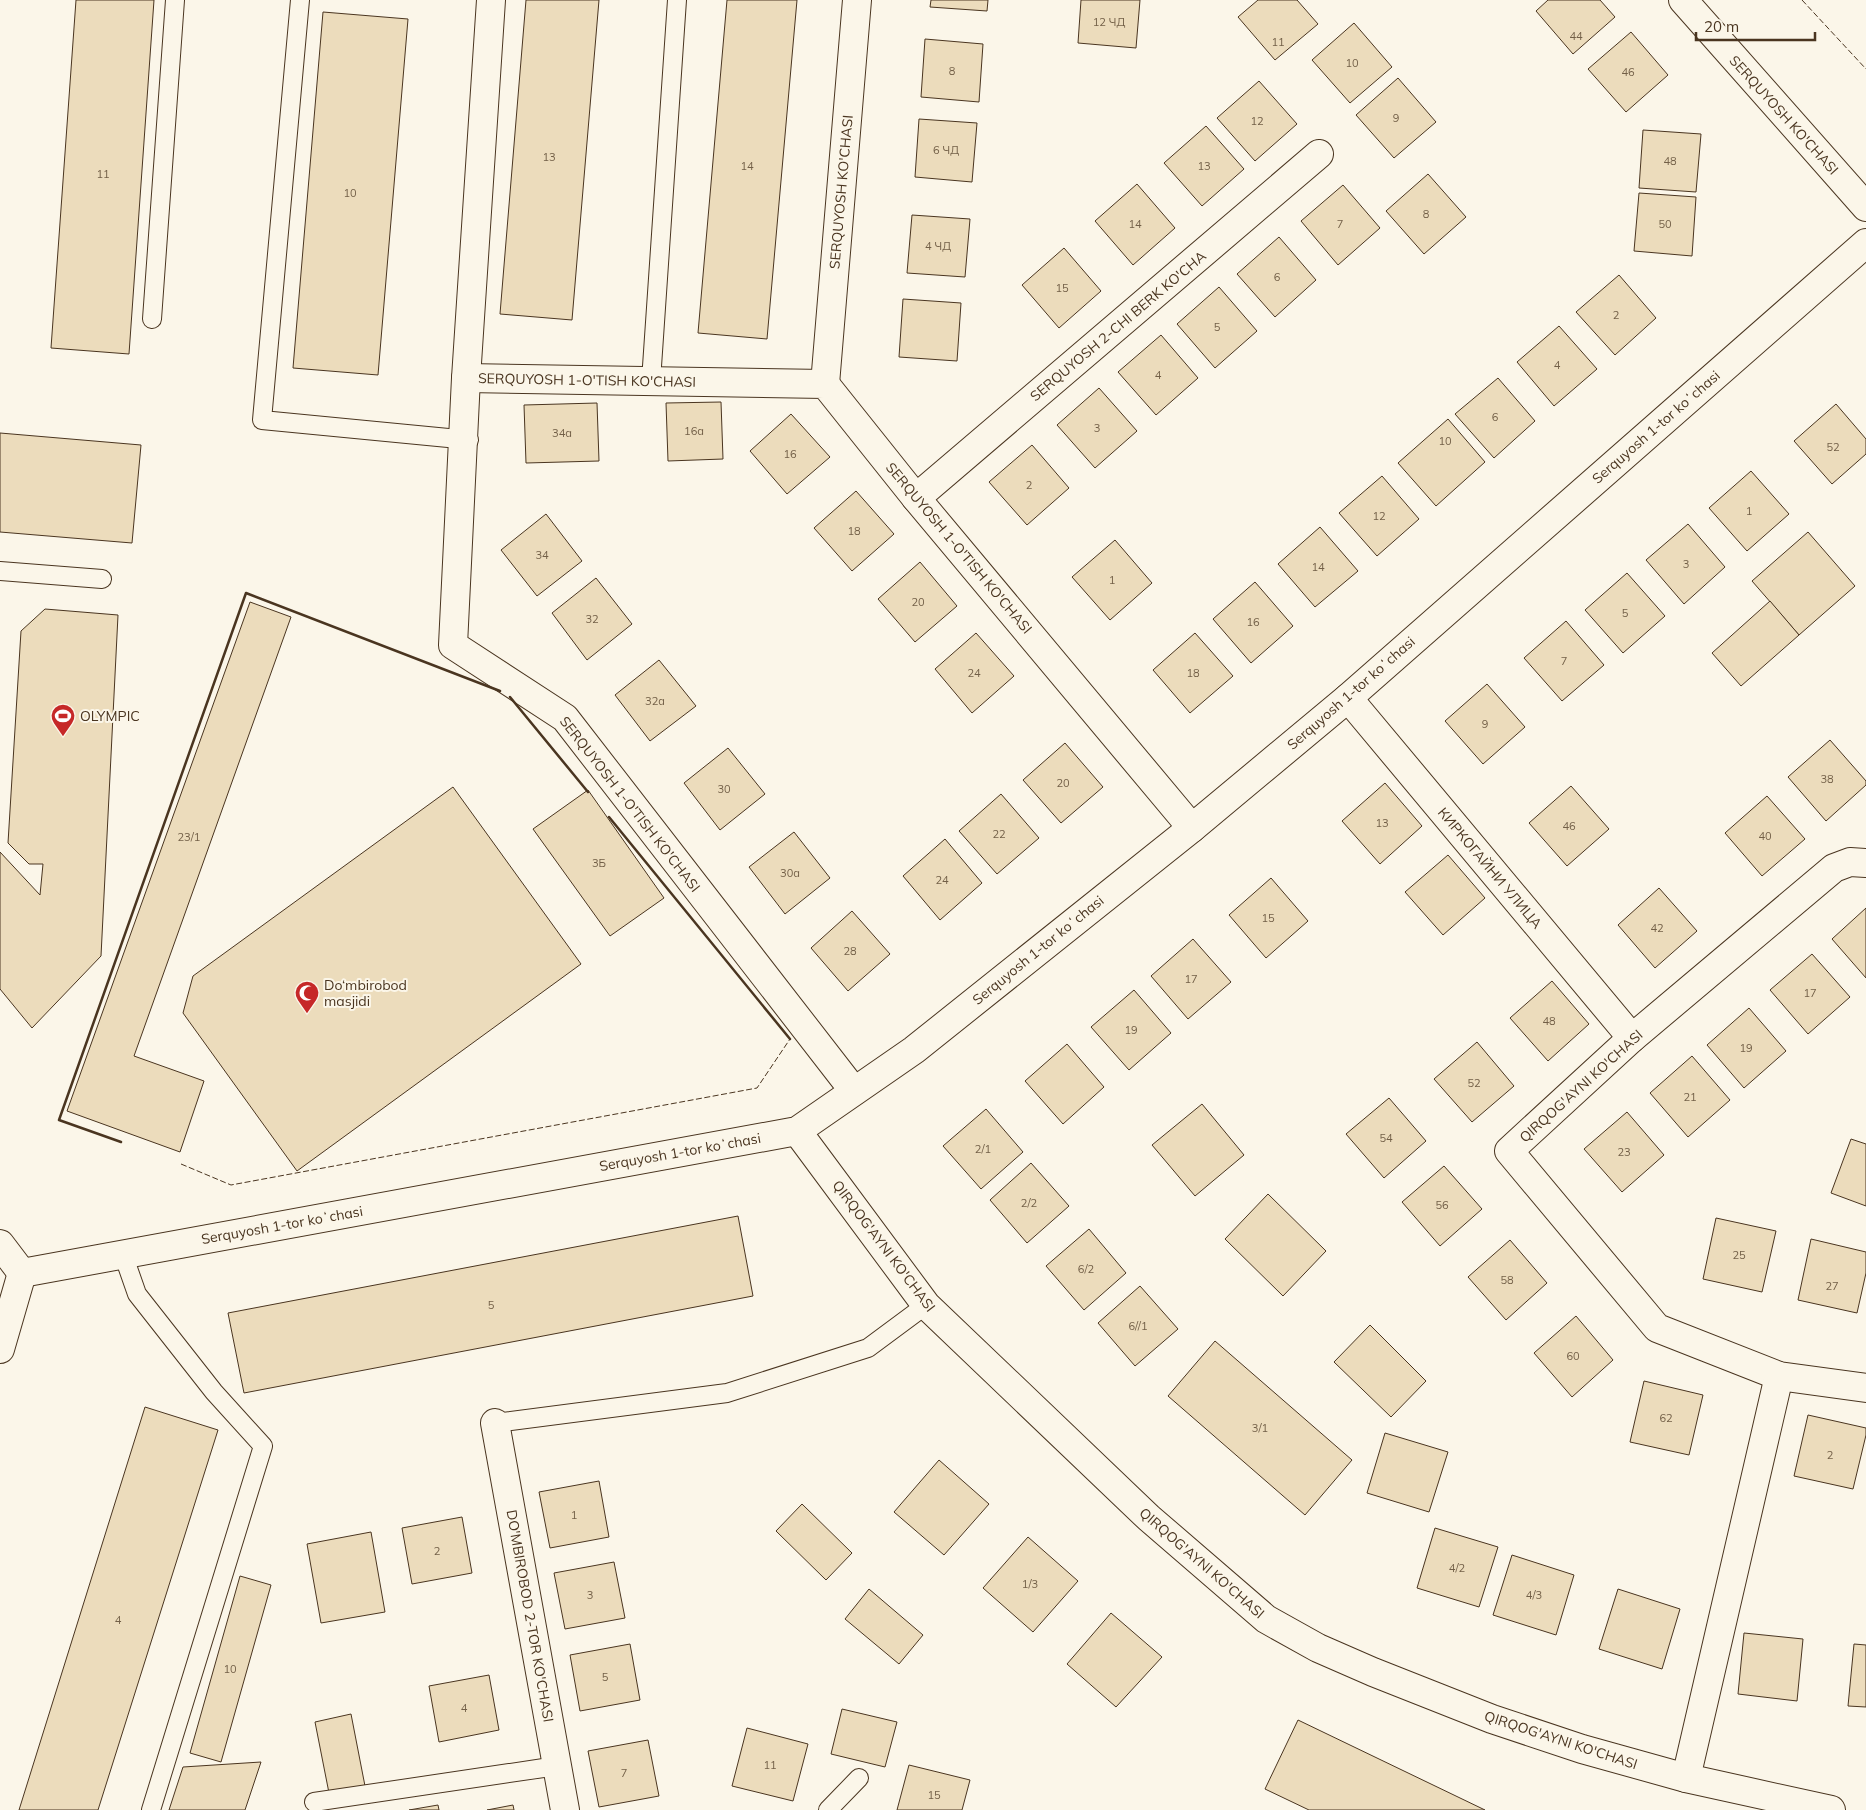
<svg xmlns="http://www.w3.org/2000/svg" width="1866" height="1810" viewBox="0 0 1866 1810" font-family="Mulish,sans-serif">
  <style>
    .building { fill: #ecdcbc; stroke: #4a3520 }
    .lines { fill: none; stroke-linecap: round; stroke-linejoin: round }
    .service-casing { stroke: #4a3520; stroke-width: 20 }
    .minor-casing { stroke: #4a3520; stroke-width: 30 }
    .service { stroke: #fbf6e9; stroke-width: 18 }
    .minor { stroke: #fbf6e9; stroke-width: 28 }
    .fence { stroke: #4a3520; stroke-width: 1; stroke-dasharray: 6 2.5; stroke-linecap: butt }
    .wall { stroke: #4a3520; stroke-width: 2.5 }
    .labels { text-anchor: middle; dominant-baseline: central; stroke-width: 4; stroke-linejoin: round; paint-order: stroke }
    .number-label { font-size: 11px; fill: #725f47 }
    .street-label { font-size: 14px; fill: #4a3520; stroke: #fbf6e9 }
    .poi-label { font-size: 14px; fill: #4a3520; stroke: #fbf6e9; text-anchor: start }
  </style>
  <rect width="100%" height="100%" fill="#fbf6e9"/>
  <g class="building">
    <path d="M 76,0 L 154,0 L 129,354 L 51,348 Z"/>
    <path d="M 526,0 L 599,0 L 572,320 L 500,314 Z"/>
    <path d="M 727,0 L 797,0 L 767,339 L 698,333 Z"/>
    <path d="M 931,0 L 988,0 L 987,11 L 930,7 Z"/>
    <path d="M 1081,0 L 1140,0 L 1136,48 L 1078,43 Z"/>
    <path d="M 1258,0 L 1297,0 L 1318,24 L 1275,60 L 1238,17 Z"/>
    <path d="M 1548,0 L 1600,0 L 1615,17 L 1573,54 L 1536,11 Z"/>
    <path d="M 323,12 L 408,19 L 378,375 L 293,368 Z"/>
    <path d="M 1354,23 L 1392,67 L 1350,103 L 1312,60 Z"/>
    <path d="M 1631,32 L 1668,75 L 1626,112 L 1588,69 Z"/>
    <path d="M 925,39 L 983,44 L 979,102 L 921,97 Z"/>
    <path d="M 1398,78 L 1436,122 L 1394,158 L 1356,115 Z"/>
    <path d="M 1259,81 L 1297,124 L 1255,161 L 1217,118 Z"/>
    <path d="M 919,119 L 977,123 L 972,182 L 915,177 Z"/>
    <path d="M 1206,126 L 1244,169 L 1202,206 L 1164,163 Z"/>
    <path d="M 1643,130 L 1701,134 L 1696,192 L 1639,188 Z"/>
    <path d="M 1428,174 L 1466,217 L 1424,254 L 1386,211 Z"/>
    <path d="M 1137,184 L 1175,228 L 1133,265 L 1095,221 Z"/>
    <path d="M 1343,185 L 1380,228 L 1338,265 L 1301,221 Z"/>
    <path d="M 1639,193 L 1696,197 L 1692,256 L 1634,251 Z"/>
    <path d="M 912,215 L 970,219 L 965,277 L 907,273 Z"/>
    <path d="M 1279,237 L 1316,280 L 1275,317 L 1237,274 Z"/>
    <path d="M 1064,248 L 1101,291 L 1059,328 L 1022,285 Z"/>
    <path d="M 1619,275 L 1656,318 L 1615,355 L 1576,312 Z"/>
    <path d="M 1219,287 L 1257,331 L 1215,368 L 1177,324 Z"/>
    <path d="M 903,299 L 961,303 L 957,361 L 899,357 Z"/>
    <path d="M 1559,326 L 1597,369 L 1554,406 L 1517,362 Z"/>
    <path d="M 1161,335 L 1198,378 L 1156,415 L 1118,372 Z"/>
    <path d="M 1498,378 L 1535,421 L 1494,458 L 1455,414 Z"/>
    <path d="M 1099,388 L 1137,431 L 1095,468 L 1057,425 Z"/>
    <path d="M 721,402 L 723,459 L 668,461 L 666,403 Z"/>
    <path d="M 597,403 L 599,461 L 526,463 L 524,405 Z"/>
    <path d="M 1836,404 L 1866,439 L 1866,454 L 1832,484 L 1794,441 Z"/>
    <path d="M 791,414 L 830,457 L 787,494 L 750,451 Z"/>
    <path d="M 1448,419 L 1485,462 L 1436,506 L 1398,463 Z"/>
    <path d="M 0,433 L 141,445 L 132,543 L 0,532 Z"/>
    <path d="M 1032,445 L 1069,488 L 1027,525 L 989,482 Z"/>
    <path d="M 1751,471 L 1789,514 L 1747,551 L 1709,508 Z"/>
    <path d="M 1382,476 L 1419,519 L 1377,556 L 1339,513 Z"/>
    <path d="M 856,491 L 894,534 L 852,571 L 814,528 Z"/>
    <path d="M 546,514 L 582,561 L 537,596 L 501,550 Z"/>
    <path d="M 1688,524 L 1725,567 L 1684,604 L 1646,560 Z"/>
    <path d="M 1320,527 L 1358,571 L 1315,607 L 1278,564 Z"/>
    <path d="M 1808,532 L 1855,586 L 1799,635 L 1752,581 Z"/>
    <path d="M 1115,540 L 1152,583 L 1110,620 L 1072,577 Z"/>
    <path d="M 920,562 L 957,606 L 915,642 L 878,599 Z"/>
    <path d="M 1627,573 L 1665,616 L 1623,653 L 1585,610 Z"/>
    <path d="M 596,578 L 632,624 L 587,660 L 552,613 Z"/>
    <path d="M 1255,582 L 1293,626 L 1251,663 L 1213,619 Z"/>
    <path d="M 1770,601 L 1799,635 L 1741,686 L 1712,653 Z"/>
    <path d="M 250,602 L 291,617 L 134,1056 L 204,1081 L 180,1152 L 67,1111 Z"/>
    <path d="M 45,609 L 118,615 L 101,956 L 32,1028 L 0,989 L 0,852 L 40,895 L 43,864 L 29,864 L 8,843 L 21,631 Z"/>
    <path d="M 1566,621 L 1604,665 L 1562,701 L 1524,658 Z"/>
    <path d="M 976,633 L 1014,676 L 972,713 L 935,669 Z"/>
    <path d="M 1195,633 L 1233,676 L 1190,713 L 1153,670 Z"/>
    <path d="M 659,660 L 696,706 L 650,741 L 615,695 Z"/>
    <path d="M 1487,684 L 1525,727 L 1483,764 L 1445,721 Z"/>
    <path d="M 1830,740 L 1866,781 L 1866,785 L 1826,821 L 1788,777 Z"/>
    <path d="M 1065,743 L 1103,787 L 1061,823 L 1023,780 Z"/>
    <path d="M 728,748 L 765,794 L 720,830 L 684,783 Z"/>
    <path d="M 1385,783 L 1422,826 L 1380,864 L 1342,821 Z"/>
    <path d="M 1571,786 L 1609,829 L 1567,866 L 1529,823 Z"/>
    <path d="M 453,787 L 581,964 L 297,1171 L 183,1013 L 193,976 Z"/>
    <path d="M 588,790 L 664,898 L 610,936 L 533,829 Z"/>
    <path d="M 1001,794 L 1039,838 L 997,874 L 959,831 Z"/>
    <path d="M 1767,796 L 1805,839 L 1762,876 L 1725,833 Z"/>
    <path d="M 794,832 L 830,878 L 785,914 L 749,867 Z"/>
    <path d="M 945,839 L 982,883 L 940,920 L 903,876 Z"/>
    <path d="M 1448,855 L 1485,898 L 1443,935 L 1405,892 Z"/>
    <path d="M 1271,878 L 1308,921 L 1266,958 L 1229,915 Z"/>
    <path d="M 1659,888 L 1697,931 L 1655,968 L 1618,925 Z"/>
    <path d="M 1866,908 L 1866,978 L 1832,939 Z"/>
    <path d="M 852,911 L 890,954 L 848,991 L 811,948 Z"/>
    <path d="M 1193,939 L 1231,982 L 1188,1019 L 1151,976 Z"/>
    <path d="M 1812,954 L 1850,997 L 1808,1034 L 1770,990 Z"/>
    <path d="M 1552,981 L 1589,1024 L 1548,1061 L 1510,1018 Z"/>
    <path d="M 1134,990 L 1171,1033 L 1129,1070 L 1091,1027 Z"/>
    <path d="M 1749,1008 L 1786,1051 L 1744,1088 L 1707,1045 Z"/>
    <path d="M 1477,1042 L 1514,1086 L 1472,1122 L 1434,1079 Z"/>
    <path d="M 1067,1044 L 1104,1087 L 1063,1124 L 1025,1081 Z"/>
    <path d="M 1692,1056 L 1730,1100 L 1688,1137 L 1650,1093 Z"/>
    <path d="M 1389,1098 L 1426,1141 L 1384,1178 L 1346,1134 Z"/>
    <path d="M 1202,1104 L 1244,1155 L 1195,1196 L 1152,1145 Z"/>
    <path d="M 986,1109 L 1023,1152 L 981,1189 L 943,1146 Z"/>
    <path d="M 1627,1112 L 1664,1155 L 1622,1192 L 1584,1149 Z"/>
    <path d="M 1851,1139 L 1866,1144 L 1866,1206 L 1831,1193 Z"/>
    <path d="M 1031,1163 L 1069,1206 L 1027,1243 L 990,1200 Z"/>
    <path d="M 1444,1166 L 1482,1209 L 1440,1246 L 1402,1202 Z"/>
    <path d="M 1268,1194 L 1326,1251 L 1283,1296 L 1225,1239 Z"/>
    <path d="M 738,1216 L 753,1296 L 244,1393 L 228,1313 Z"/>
    <path d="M 1716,1218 L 1776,1231 L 1762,1292 L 1703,1279 Z"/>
    <path d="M 1089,1229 L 1126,1273 L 1084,1310 L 1046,1266 Z"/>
    <path d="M 1811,1239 L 1866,1252 L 1866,1273 L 1857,1313 L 1798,1300 Z"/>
    <path d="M 1510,1240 L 1547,1283 L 1506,1320 L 1468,1277 Z"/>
    <path d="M 1140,1286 L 1178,1329 L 1135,1366 L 1098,1323 Z"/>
    <path d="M 1576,1316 L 1613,1360 L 1572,1397 L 1534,1353 Z"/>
    <path d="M 1370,1325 L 1426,1381 L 1391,1417 L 1334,1362 Z"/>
    <path d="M 1215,1341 L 1352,1460 L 1305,1515 L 1168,1396 Z"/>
    <path d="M 1644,1381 L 1703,1395 L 1689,1455 L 1630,1442 Z"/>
    <path d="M 145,1407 L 218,1430 L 98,1810 L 19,1810 Z"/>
    <path d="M 1808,1415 L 1866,1428 L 1866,1435 L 1853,1489 L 1794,1476 Z"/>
    <path d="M 1385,1433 L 1448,1452 L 1429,1512 L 1367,1493 Z"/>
    <path d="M 939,1460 L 989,1504 L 944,1555 L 894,1512 Z"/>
    <path d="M 599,1481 L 609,1537 L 550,1548 L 539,1492 Z"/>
    <path d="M 802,1504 L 852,1553 L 826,1580 L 776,1531 Z"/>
    <path d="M 462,1517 L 472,1573 L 412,1584 L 402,1528 Z"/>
    <path d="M 1435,1528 L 1498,1547 L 1479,1607 L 1417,1588 Z"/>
    <path d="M 371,1532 L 385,1612 L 321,1623 L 307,1544 Z"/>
    <path d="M 1028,1537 L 1078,1581 L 1033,1632 L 983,1588 Z"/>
    <path d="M 1512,1555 L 1574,1575 L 1556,1635 L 1493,1615 Z"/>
    <path d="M 614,1562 L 625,1618 L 565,1629 L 554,1573 Z"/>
    <path d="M 240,1576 L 271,1585 L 221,1762 L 190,1753 Z"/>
    <path d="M 869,1589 L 923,1635 L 899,1664 L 845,1619 Z"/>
    <path d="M 1618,1589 L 1680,1609 L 1662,1669 L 1599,1649 Z"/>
    <path d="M 1111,1613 L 1162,1657 L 1116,1707 L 1067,1664 Z"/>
    <path d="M 1744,1633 L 1803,1639 L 1797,1701 L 1738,1694 Z"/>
    <path d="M 630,1644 L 640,1700 L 580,1711 L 570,1655 Z"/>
    <path d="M 1854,1644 L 1866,1645 L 1866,1707 L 1848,1706 Z"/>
    <path d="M 489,1675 L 499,1730 L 439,1742 L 429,1686 Z"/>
    <path d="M 842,1709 L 897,1722 L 885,1767 L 831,1754 Z"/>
    <path d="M 351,1714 L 365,1786 L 329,1793 L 315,1722 Z"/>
    <path d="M 1298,1720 L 1485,1810 L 1309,1810 L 1265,1789 Z"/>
    <path d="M 747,1728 L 808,1744 L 793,1801 L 732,1786 Z"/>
    <path d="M 648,1740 L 659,1796 L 599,1807 L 588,1751 Z"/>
    <path d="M 261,1762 L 245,1810 L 169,1810 L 183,1767 Z"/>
    <path d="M 909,1765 L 970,1780 L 962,1810 L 897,1810 Z"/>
    <path d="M 438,1805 L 439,1810 L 409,1810 Z"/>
    <path d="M 513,1805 L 514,1810 L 487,1810 Z"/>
  </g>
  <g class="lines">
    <defs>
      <g id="service">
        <path d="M 300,0 L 262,420 L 469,440"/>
        <path d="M 152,319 L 175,0"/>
        <path d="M 651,381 L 677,0"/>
        <path d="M 0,571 L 102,579"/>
        <path d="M 123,1254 L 137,1294 L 214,1392 L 263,1446 L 151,1810"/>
        <path d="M 495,1423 L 727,1393 L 868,1348 L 926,1305"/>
        <path d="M 314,1802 L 557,1766"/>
        <path d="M 828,1810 L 859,1778"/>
      </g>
      <g id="minor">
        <path d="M 491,0 L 466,378 L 453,645 L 565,718 L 854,1091"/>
        <path d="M 1683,0 L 1866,207"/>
        <path d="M 466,378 L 825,384 L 916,498 L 1192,828"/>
        <path d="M 825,384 L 857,0"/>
        <path d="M 916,498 L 1319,154"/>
        <path d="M 1348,698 L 1632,1038"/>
        <path d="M 1866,863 L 1850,862 L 1834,868 L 1632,1038 L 1509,1151 L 1657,1328 L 1779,1376 L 1866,1388"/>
        <path d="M 797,1131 L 926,1305 L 1149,1518 L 1266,1619 L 1318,1648 L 1373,1672 L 1492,1719 L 1582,1749 L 1686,1778 L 1831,1810"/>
        <path d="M 0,1244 L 22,1273"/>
        <path d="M 22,1273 L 797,1131 L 914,1050 L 1192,828 L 1348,698 L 1866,243"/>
        <path d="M 0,1349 L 22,1273"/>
        <path d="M 495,1423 L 565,1810"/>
        <path d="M 1686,1778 L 1779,1376"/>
      </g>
    </defs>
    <use href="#service" class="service-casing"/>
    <use href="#minor" class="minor-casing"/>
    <use href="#service" class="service"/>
    <use href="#minor" class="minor"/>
    <g class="fence">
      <path d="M 1802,0 L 1866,69"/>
      <path d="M 181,1164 L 231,1185 L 757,1088 L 790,1039"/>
    </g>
    <g class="wall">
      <path d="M 510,697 L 588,792"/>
      <path d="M 609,817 L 790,1039"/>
      <path d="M 121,1142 L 59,1120 L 246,593 L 500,691"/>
    </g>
  </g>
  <defs>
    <symbol id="stadium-pin" viewBox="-11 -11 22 30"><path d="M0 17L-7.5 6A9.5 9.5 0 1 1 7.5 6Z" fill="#c62828" stroke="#fbf6e9"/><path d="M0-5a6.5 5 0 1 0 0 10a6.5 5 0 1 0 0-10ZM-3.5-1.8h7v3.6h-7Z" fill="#fff"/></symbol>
    <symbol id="mosque-pin" viewBox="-11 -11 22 30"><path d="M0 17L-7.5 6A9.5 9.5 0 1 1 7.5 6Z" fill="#c62828" stroke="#fbf6e9"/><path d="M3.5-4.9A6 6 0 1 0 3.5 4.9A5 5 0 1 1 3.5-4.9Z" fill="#fff"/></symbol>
  </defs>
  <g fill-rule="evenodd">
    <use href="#stadium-pin" x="49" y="702" width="28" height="38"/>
    <use href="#mosque-pin" x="293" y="979" width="28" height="38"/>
  </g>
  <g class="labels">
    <g class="number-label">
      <text x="1109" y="22">12 ЧД</text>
      <text x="1576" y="36">44</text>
      <text x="1278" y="42">11</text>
      <text x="1352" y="63">10</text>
      <text x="952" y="71">8</text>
      <text x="1628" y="72">46</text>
      <text x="1396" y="118">9</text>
      <text x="1257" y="121">12</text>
      <text x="946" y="150">6 ЧД</text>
      <text x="549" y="157">13</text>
      <text x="1670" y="161">48</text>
      <text x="747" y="166">14</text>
      <text x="1204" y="166">13</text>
      <text x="103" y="174">11</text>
      <text x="350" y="193">10</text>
      <text x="1426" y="214">8</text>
      <text x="1135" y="224">14</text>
      <text x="1340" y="224">7</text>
      <text x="1665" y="224">50</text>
      <text x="938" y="246">4 ЧД</text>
      <text x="1277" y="277">6</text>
      <text x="1062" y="288">15</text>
      <text x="1616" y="315">2</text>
      <text x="1217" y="327">5</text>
      <text x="1557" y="365">4</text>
      <text x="1158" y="375">4</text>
      <text x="1495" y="417">6</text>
      <text x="1097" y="428">3</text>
      <text x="694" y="431">16а</text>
      <text x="562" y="433">34а</text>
      <text x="1445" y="441">10</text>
      <text x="1833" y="447">52</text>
      <text x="790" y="454">16</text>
      <text x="1029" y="485">2</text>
      <text x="1749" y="511">1</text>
      <text x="1379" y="516">12</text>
      <text x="854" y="531">18</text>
      <text x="542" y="555">34</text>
      <text x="1686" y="564">3</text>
      <text x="1318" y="567">14</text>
      <text x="1112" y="580">1</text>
      <text x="918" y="602">20</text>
      <text x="1625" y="613">5</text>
      <text x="592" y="619">32</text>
      <text x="1253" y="622">16</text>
      <text x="1564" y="661">7</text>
      <text x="974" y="673">24</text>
      <text x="1193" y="673">18</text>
      <text x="655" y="701">32a</text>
      <text x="1485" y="724">9</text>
      <text x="1827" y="779">38</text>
      <text x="1063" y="783">20</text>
      <text x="724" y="789">30</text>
      <text x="1382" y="823">13</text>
      <text x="1569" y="826">46</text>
      <text x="999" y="834">22</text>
      <text x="1765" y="836">40</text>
      <text x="189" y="837">23/1</text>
      <text x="599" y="863">3Б</text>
      <text x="790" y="873">30а</text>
      <text x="942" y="880">24</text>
      <text x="1268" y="918">15</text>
      <text x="1657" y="928">42</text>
      <text x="850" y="951">28</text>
      <text x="1191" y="979">17</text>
      <text x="1810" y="993">17</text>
      <text x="1549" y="1021">48</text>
      <text x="1131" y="1030">19</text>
      <text x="1746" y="1048">19</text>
      <text x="1474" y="1083">52</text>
      <text x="1690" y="1097">21</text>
      <text x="1386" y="1138">54</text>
      <text x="983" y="1149">2/1</text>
      <text x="1624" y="1152">23</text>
      <text x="1029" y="1203">2/2</text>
      <text x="1442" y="1205">56</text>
      <text x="1739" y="1255">25</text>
      <text x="1086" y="1269">6/2</text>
      <text x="1507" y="1280">58</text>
      <text x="1832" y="1286">27</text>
      <text x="491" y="1305">5</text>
      <text x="1138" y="1326">6//1</text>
      <text x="1573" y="1356">60</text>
      <text x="1666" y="1418">62</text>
      <text x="1260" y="1428">3/1</text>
      <text x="1830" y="1455">2</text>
      <text x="574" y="1515">1</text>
      <text x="437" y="1551">2</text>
      <text x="1457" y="1568">4/2</text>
      <text x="1030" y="1584">1/3</text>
      <text x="590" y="1595">3</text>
      <text x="1534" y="1595">4/3</text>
      <text x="118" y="1620">4</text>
      <text x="230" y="1669">10</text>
      <text x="605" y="1677">5</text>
      <text x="464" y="1708">4</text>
      <text x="770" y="1765">11</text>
      <text x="624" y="1773">7</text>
      <text x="934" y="1795">15</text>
    </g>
    <g class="street-label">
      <text transform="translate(1784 115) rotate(48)">SERQUYOSH KO'CHASI</text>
      <text transform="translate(841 192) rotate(-85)">SERQUYOSH KO'CHASI</text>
      <text transform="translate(1118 326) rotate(-40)">SERQUYOSH 2-CHI BERK KO'CHA</text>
      <text transform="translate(587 380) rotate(1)">SERQUYOSH 1-O'TISH KO'CHASI</text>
      <text transform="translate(1656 427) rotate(-41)">Serquyosh 1-tor koʻchasi</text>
      <text transform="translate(959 548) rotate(50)">SERQUYOSH 1-O'TISH KO'CHASI</text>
      <text transform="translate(1351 693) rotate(-41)">Serquyosh 1-tor koʻchasi</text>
      <text transform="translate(630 804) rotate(52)">SERQUYOSH 1-O'TISH KO'CHASI</text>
      <text transform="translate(1490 868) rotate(50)">КИРКОГАЙНИ УЛИЦА</text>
      <text transform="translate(1038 950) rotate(-39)">Serquyosh 1-tor koʻchasi</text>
      <text transform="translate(1581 1086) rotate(-42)">QIRQOG'AYNI KO'CHASI</text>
      <text transform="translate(680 1152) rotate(-10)">Serquyosh 1-tor koʻchasi</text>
      <text transform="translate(282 1225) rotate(-10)">Serquyosh 1-tor koʻchasi</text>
      <text transform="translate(884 1246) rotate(53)">QIRQOG'AYNI KO'CHASI</text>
      <text transform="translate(1202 1563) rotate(41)">QIRQOG'AYNI KO'CHASI</text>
      <text transform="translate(530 1616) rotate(80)">DO'MBIROBOD 2-TOR KO'CHASI</text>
      <text transform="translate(1561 1740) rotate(18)">QIRQOG'AYNI KO'CHASI</text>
    </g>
    <g class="poi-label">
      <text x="80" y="716">OLYMPIC</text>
      <text x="324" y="985">Do‘mbirobod<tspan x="324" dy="16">masjidi</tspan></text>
    </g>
  </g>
  <path d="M1696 32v8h119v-8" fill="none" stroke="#4a3520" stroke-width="2.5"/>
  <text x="1704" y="32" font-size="15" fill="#4a3520" stroke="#fbf6e9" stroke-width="4" paint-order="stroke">20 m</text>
</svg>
